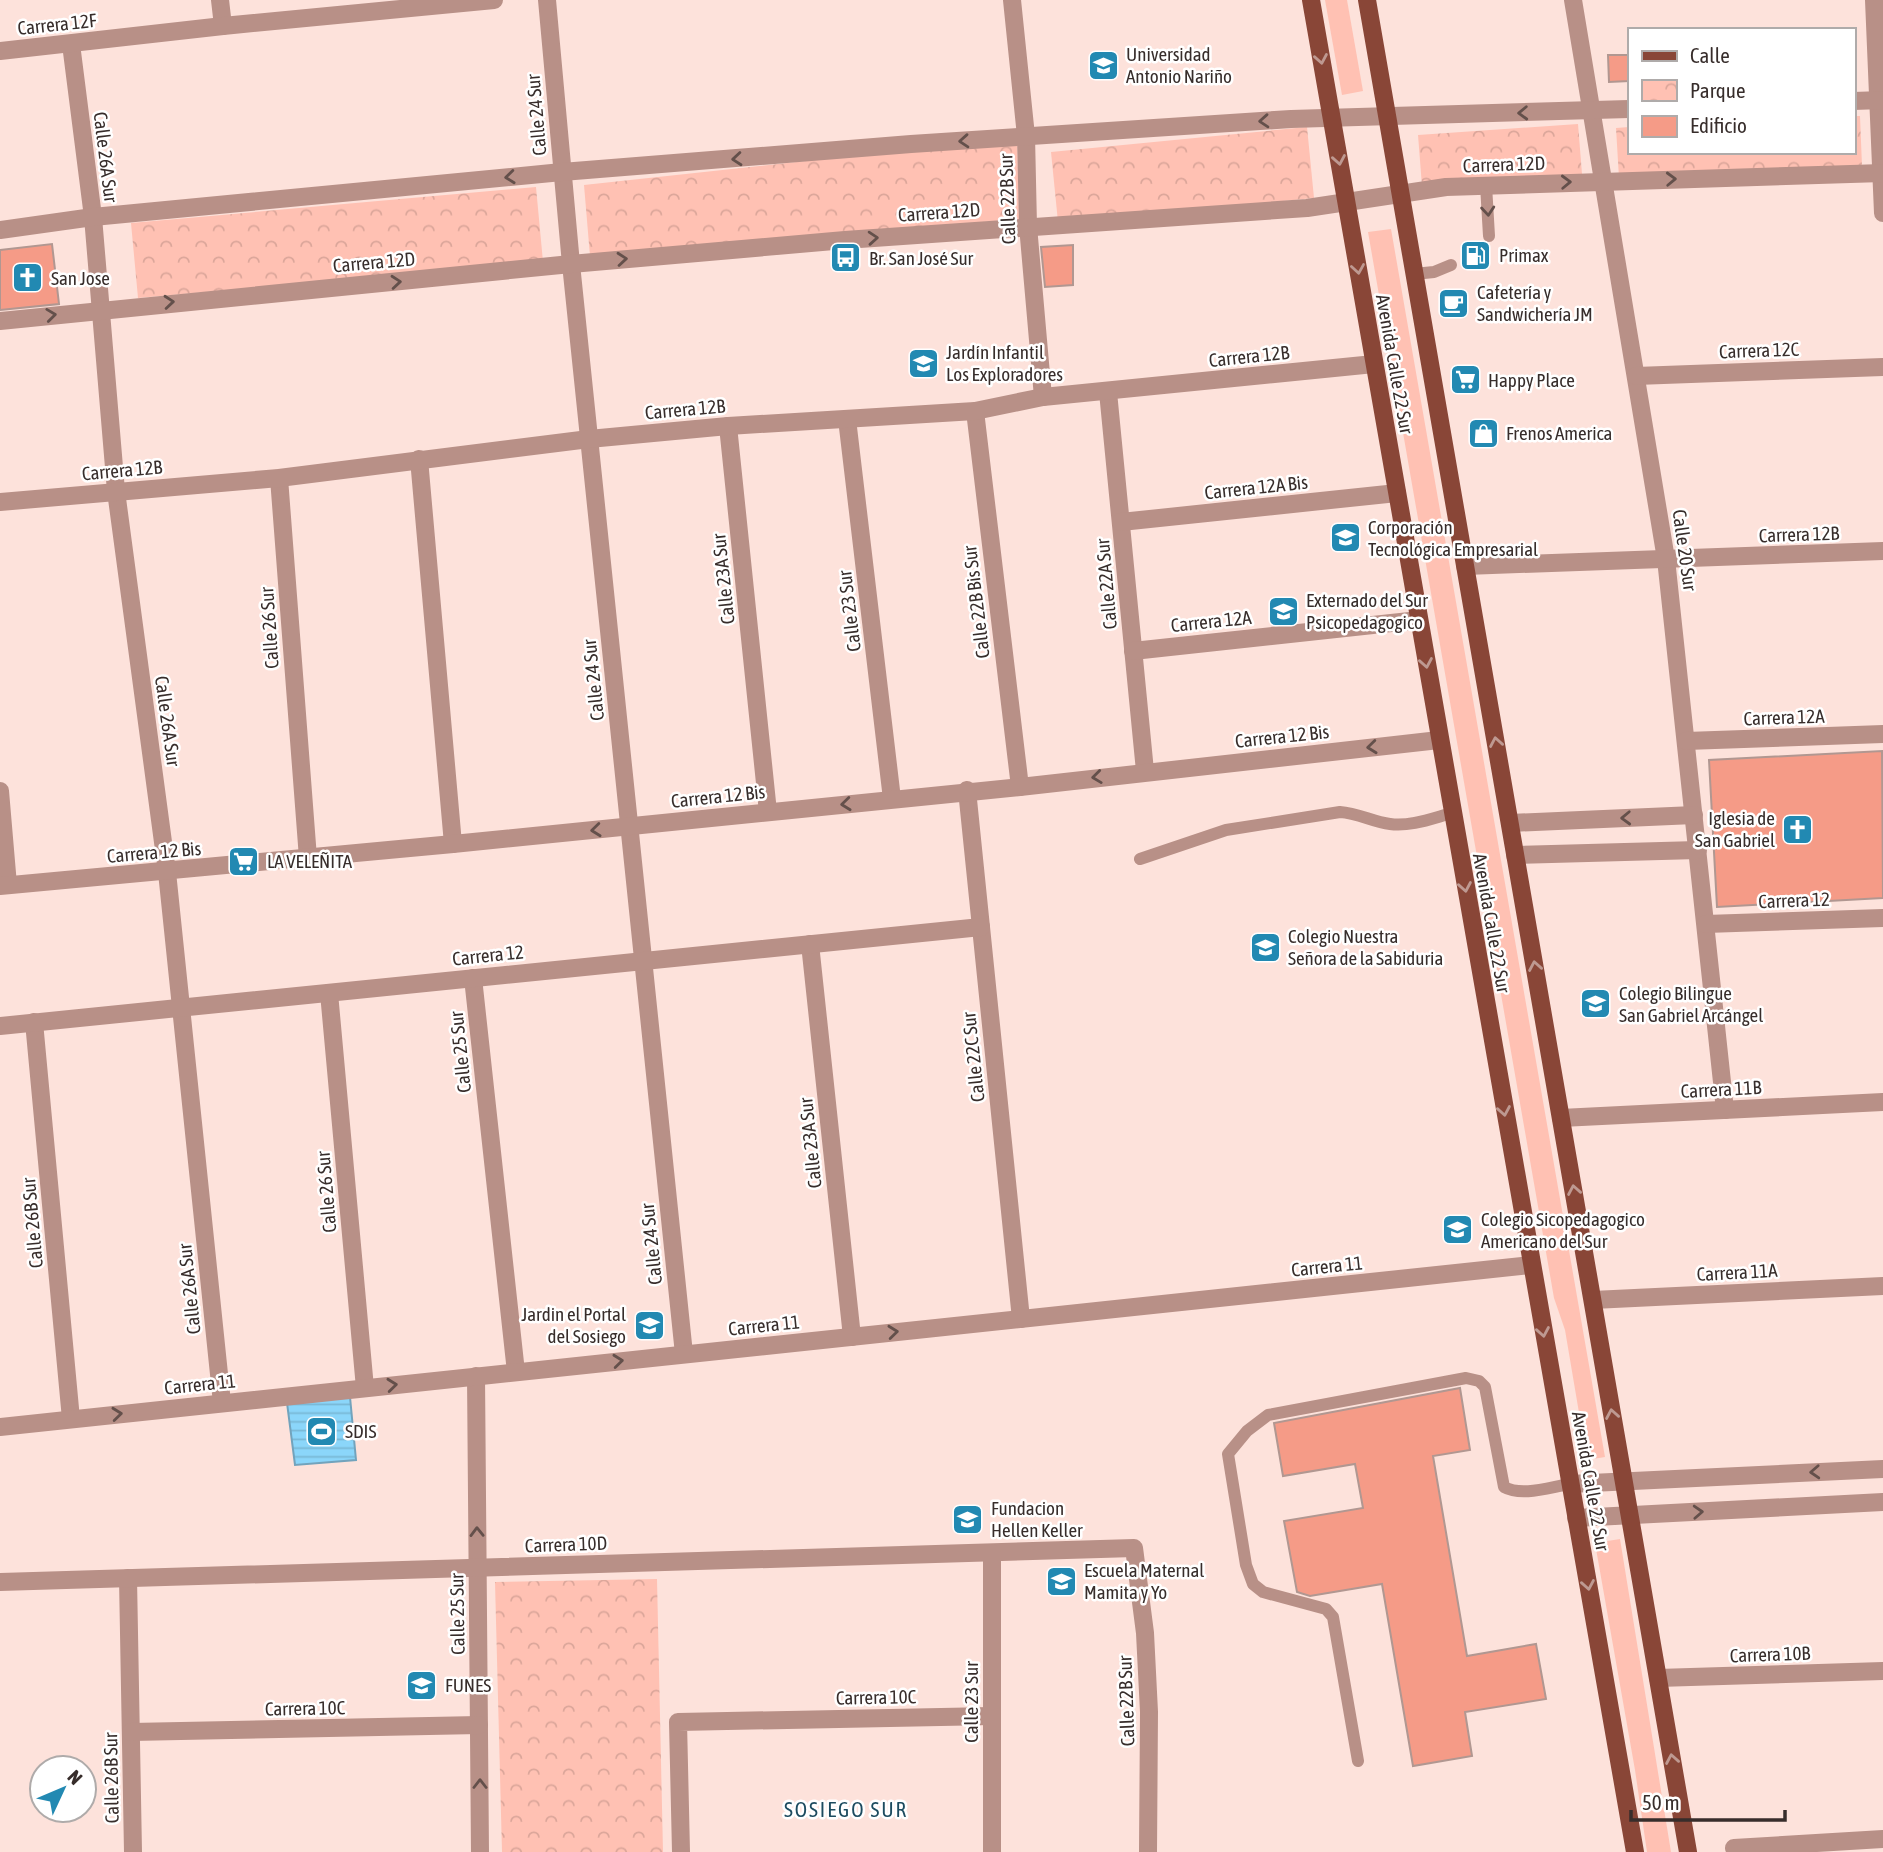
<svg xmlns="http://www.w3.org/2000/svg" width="1883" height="1852" viewBox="0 0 1883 1852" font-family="'Asap Condensed',sans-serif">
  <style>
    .grass { fill: #ffc1b3 }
    .park { fill: url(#park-crowns) }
    .water { fill: url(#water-rules); stroke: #72a3bc; stroke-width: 2 }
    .building { fill: #f59b87; stroke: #b19791; stroke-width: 2 }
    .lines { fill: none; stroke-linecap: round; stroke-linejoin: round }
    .service { stroke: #b89087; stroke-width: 12 }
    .minor { stroke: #b89087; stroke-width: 18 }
    .tertiary { stroke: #b89087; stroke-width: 18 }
    .primary { stroke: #894637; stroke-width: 18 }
    .oneway { stroke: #be9991 }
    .oneway2 { stroke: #64504b }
    .labels { text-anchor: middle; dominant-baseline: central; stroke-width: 5; stroke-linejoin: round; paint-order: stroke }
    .street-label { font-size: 19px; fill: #372d2b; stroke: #fff }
    .poi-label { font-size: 19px; fill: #372d2b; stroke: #fff; text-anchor: start }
    .neighbourhood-label { font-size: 21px; letter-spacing: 2px; fill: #1d4b5f; stroke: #fff }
  </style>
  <defs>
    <pattern id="park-crowns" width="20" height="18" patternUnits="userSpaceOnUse" patternTransform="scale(1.75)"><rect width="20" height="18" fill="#ffc1b3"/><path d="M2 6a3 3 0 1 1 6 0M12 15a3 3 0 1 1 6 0" fill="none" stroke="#dba69a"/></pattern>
    <pattern id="water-rules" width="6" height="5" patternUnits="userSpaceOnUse" patternTransform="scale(1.75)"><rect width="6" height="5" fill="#8bd6fa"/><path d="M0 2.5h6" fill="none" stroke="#79b8d6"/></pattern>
  </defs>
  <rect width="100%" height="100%" fill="#fde2db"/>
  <g class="grass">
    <path d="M 1325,0 L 1347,0 L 1363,91 L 1342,95 Z"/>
    <path d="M 1391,229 L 1605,1457 L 1587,1460 L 1565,1330 L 1554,1298 L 1368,232 Z"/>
    <path d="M 1620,1539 L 1671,1852 L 1647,1852 L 1635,1770 L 1595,1543 Z"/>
  </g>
  <g class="park">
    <path d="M 1853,116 L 1860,116 L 1862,166 L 1619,178 L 1616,128 L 1629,127 L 1629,152 L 1853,152 Z"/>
    <path d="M 1578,124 L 1582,174 L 1422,186 L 1418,135 Z"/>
    <path d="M 1307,127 L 1314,198 L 1058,222 L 1051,152 Z"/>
    <path d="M 1017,138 L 1019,219 L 590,256 L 584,185 Z"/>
    <path d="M 536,187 L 543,262 L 138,298 L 131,223 Z"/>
    <path d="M 657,1579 L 663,1852 L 502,1852 L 495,1582 Z"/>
  </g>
  <path class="water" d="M 350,1397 L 356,1460 L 295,1465 L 287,1403 Z"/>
  <g class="building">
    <path d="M 1608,55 L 1629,55 L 1629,81 L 1609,82 Z"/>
    <path d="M 52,244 L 59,304 L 0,310 L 0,250 Z"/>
    <path d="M 1073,245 L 1073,285 L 1045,287 L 1041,247 Z"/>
    <path d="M 1882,751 L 1883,898 L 1717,907 L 1709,760 Z"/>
    <path d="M 1460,1388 L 1470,1450 L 1433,1456 L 1467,1656 L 1536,1644 L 1546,1699 L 1465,1712 L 1472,1756 L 1413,1766 L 1382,1584 L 1310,1596 L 1297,1592 L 1284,1521 L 1363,1508 L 1355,1464 L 1283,1476 L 1274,1423 Z"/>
  </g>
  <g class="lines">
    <g class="service">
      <path d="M 1486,185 L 1489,236"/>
      <path d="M 1414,274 L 1434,272 L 1451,265"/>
      <path d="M 1140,859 L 1226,830 L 1340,812 C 1358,813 1373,822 1390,824 C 1410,827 1433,818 1452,813"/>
      <path d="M 1358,1761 L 1333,1617 L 1326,1609 L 1263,1592 L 1253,1584 L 1246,1565 L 1228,1454 L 1247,1431 L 1268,1415 L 1466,1378 L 1479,1381 L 1485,1387 L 1504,1487 C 1522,1497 1550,1487 1570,1484"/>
    </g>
    <g class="minor">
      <path d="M 220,0 L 223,26"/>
      <path d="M 547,0 L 571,264 L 684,1354"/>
      <path d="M 1012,0 L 1026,136 L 1028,226 L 1043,397"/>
      <path d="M 1573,0 L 1666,559 L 1725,1110"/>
      <path d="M 71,44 L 93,217 L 116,491 L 167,872 L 222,1403"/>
      <path d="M 0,51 L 223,26 L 494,0"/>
      <path d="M 1636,376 L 1883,367"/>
      <path d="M 1108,392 L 1145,771"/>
      <path d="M 975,411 L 1020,787"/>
      <path d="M 847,419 L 892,799"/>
      <path d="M 728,426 L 768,812"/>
      <path d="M 419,459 L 453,844"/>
      <path d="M 279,478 L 308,858"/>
      <path d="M 0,502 L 279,478 L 589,439 L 728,426 L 975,411 L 1043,397 L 1374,364"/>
      <path d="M 1121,522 L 1397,493"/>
      <path d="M 1465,566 L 1883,551"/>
      <path d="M 1133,651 L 1419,620"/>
      <path d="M 1686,741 L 1883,734"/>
      <path d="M 967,790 L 1021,1319"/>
      <path d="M 0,791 L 8,885"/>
      <path d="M 1510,823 L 1694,815"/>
      <path d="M 1515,855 L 1698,850"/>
      <path d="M 0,886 L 453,844 L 1020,787 L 1439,740"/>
      <path d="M 1706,924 L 1883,918"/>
      <path d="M 810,944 L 852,1337"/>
      <path d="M 473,978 L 516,1372"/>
      <path d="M 329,993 L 365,1388"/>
      <path d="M 34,1022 L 71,1419"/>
      <path d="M 0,1026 L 981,927"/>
      <path d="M 1561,1118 L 1883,1102"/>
      <path d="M 1593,1300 L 1883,1286"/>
      <path d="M 476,1376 L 480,1852"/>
      <path d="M 0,1427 L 1531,1265"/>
      <path d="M 1570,1484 L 1883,1469"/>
      <path d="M 1576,1518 L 1883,1502"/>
      <path d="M 128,1578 L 133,1852"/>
      <path d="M 0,1582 L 1134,1548 L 1145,1633 L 1149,1712 L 1148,1852"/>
      <path d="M 1658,1678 L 1883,1671"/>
      <path d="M 131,1732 L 479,1725"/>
      <path d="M 1734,1848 L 1883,1839"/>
      <path d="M 681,1852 L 678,1722 L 992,1716"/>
      <path d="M 992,1852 L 992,1553"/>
    </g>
    <g class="tertiary">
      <path d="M 1874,0 L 1883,213"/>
      <path d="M 1853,101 L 1883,100"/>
      <path d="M 0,230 L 93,217 L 562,172 L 911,144 L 1291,119 L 1629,109"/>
      <path d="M 0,321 L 571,264 L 845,240 L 1307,208 L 1446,187 L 1883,173"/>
    </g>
    <g class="primary">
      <path d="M 1311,0 L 1635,1852"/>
      <path d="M 1367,0 L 1688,1852"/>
    </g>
  </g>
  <defs><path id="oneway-chevron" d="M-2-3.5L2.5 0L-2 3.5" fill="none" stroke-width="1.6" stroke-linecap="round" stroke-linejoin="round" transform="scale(1.75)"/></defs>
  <g class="oneway">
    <use href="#oneway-chevron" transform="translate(1321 59) rotate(80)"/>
    <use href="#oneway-chevron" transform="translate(1339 160) rotate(80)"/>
    <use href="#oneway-chevron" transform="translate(1358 269) rotate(81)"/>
    <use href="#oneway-chevron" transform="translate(1426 663) rotate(80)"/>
    <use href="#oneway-chevron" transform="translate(1496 742) rotate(-100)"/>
    <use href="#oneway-chevron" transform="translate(1465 887) rotate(80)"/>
    <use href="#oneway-chevron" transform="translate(1535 966) rotate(-100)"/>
    <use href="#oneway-chevron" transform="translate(1504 1111) rotate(80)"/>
    <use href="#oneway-chevron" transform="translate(1574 1190) rotate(-100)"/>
    <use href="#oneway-chevron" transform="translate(1543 1332) rotate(80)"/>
    <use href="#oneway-chevron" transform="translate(1612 1414) rotate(-100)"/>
    <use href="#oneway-chevron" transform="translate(1588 1585) rotate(80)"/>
    <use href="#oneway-chevron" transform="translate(1672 1759) rotate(-100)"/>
  </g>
  <g class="oneway2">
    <use href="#oneway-chevron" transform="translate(1523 113) rotate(178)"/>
    <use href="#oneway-chevron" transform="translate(1264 121) rotate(176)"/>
    <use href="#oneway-chevron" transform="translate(964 141) rotate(176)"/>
    <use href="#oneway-chevron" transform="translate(737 159) rotate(175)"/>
    <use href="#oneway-chevron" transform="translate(510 177) rotate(174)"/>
    <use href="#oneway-chevron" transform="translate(1671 179) rotate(-2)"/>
    <use href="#oneway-chevron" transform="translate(1566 182) rotate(-2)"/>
    <use href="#oneway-chevron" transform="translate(1488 211) rotate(85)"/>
    <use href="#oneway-chevron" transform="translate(873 238) rotate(-4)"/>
    <use href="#oneway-chevron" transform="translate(622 259) rotate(-5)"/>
    <use href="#oneway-chevron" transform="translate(396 282) rotate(-5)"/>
    <use href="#oneway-chevron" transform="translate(169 302) rotate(-5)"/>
    <use href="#oneway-chevron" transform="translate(51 315) rotate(-7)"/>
    <use href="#oneway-chevron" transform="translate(1372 747) rotate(174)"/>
    <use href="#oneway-chevron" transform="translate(1097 777) rotate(173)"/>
    <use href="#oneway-chevron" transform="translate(846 804) rotate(174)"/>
    <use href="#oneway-chevron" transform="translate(1626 818) rotate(178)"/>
    <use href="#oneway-chevron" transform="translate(596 830) rotate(174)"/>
    <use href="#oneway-chevron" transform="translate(893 1332) rotate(-6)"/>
    <use href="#oneway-chevron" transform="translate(618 1361) rotate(-6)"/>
    <use href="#oneway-chevron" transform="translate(392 1385) rotate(-6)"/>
    <use href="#oneway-chevron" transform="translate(117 1414) rotate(-6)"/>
    <use href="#oneway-chevron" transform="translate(1815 1472) rotate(177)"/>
    <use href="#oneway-chevron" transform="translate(1698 1512) rotate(-3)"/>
    <use href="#oneway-chevron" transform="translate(477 1532) rotate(-91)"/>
    <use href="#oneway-chevron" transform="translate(480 1784) rotate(-90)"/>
  </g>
  <defs>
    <symbol id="university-square" viewBox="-11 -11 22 22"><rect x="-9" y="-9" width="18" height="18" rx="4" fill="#2289b2" stroke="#fff"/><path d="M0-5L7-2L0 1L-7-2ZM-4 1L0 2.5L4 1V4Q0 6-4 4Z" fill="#fff"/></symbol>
    <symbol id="fuel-square" viewBox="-11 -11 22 22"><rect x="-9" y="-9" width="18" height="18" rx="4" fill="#2289b2" stroke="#fff"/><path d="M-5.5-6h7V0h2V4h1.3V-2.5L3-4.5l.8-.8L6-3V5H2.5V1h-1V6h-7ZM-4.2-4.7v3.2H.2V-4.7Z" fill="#fff"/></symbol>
    <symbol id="bus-square" viewBox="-11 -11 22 22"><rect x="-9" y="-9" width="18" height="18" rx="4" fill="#2289b2" stroke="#fff"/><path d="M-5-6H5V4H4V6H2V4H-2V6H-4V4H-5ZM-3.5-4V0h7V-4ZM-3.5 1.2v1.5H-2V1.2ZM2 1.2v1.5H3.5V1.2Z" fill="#fff"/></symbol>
    <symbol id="church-square" viewBox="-11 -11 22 22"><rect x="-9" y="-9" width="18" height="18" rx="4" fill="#2289b2" stroke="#fff"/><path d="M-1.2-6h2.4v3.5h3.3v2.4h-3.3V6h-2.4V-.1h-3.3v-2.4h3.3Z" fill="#fff"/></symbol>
    <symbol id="cafe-square" viewBox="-11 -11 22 22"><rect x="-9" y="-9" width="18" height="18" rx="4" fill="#2289b2" stroke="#fff"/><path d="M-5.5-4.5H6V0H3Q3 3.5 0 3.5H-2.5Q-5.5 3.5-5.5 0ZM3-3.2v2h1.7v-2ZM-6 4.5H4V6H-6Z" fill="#fff"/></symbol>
    <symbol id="school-square" viewBox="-11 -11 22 22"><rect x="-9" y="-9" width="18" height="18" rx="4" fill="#2289b2" stroke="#fff"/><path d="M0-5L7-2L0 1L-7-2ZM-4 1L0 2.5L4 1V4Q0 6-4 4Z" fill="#fff"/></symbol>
    <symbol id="supermarket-square" viewBox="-11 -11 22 22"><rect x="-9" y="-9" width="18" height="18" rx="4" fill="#2289b2" stroke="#fff"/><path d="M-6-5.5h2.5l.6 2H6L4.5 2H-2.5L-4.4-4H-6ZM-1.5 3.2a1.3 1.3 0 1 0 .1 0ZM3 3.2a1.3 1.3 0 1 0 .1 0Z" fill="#fff"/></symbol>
    <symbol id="shop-square" viewBox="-11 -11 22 22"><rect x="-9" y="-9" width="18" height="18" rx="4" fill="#2289b2" stroke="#fff"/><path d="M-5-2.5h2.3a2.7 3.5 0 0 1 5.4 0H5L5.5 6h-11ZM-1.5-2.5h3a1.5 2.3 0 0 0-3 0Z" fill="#fff"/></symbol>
    <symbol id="stadium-square" viewBox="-11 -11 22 22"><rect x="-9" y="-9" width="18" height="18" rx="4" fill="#2289b2" stroke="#fff"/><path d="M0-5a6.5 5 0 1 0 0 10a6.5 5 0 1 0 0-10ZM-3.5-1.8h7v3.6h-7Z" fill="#fff"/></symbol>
  </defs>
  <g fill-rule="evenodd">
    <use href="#university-square" x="1086" y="48" width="35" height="35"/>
    <use href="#fuel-square" x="1458" y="238" width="35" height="35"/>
    <use href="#bus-square" x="828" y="240" width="35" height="35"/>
    <use href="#church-square" x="10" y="260" width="35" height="35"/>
    <use href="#cafe-square" x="1436" y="286" width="35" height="35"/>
    <use href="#school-square" x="906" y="346" width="35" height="35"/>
    <use href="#supermarket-square" x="1448" y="362" width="35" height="35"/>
    <use href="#shop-square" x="1466" y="416" width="35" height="35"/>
    <use href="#university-square" x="1328" y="520" width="35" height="35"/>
    <use href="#university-square" x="1266" y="594" width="35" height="35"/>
    <use href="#church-square" x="1780" y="812" width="35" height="35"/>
    <use href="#supermarket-square" x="226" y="844" width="35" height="35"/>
    <use href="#school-square" x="1248" y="930" width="35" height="35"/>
    <use href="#school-square" x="1578" y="986" width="35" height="35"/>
    <use href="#school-square" x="1440" y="1212" width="35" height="35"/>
    <use href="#school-square" x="632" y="1308" width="35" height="35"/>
    <use href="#stadium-square" x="304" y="1414" width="35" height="35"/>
    <use href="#school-square" x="950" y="1502" width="35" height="35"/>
    <use href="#school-square" x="1044" y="1564" width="35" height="35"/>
    <use href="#school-square" x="404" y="1668" width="35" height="35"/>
  </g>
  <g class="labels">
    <g class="street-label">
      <text transform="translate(57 24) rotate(-6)">Carrera 12F</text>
      <text transform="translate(536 115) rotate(-95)">Calle 24 Sur</text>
      <text transform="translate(106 157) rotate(83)">Calle 26A Sur</text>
      <text transform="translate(1504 164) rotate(-2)">Carrera 12D</text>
      <text transform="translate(1007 199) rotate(-92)">Calle 22B Sur</text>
      <text transform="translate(939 212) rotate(-4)">Carrera 12D</text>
      <text transform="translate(374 262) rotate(-5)">Carrera 12D</text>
      <text transform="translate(1759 350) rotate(-2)">Carrera 12C</text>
      <text transform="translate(1249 356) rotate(-6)">Carrera 12B</text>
      <text transform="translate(1395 364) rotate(80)">Avenida Calle 22 Sur</text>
      <text transform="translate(685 409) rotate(-5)">Carrera 12B</text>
      <text transform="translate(122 470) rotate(-5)">Carrera 12B</text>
      <text transform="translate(1256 487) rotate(-6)">Carrera 12A Bis</text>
      <text transform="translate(1799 534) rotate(-2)">Carrera 12B</text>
      <text transform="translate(1685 550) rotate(82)">Calle 20 Sur</text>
      <text transform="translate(723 579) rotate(-96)">Calle 23A Sur</text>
      <text transform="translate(1106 584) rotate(-95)">Calle 22A Sur</text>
      <text transform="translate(976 602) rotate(-97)">Calle 22B Bis Sur</text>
      <text transform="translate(849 611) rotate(-97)">Calle 23 Sur</text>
      <text transform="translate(1211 621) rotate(-6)">Carrera 12A</text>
      <text transform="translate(269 628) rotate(-94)">Calle 26 Sur</text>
      <text transform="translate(593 680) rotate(-96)">Calle 24 Sur</text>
      <text transform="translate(1784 717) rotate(-2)">Carrera 12A</text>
      <text transform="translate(168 721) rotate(82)">Calle 26A Sur</text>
      <text transform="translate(1282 736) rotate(-6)">Carrera 12 Bis</text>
      <text transform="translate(718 796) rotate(-6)">Carrera 12 Bis</text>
      <text transform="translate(154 852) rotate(-5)">Carrera 12 Bis</text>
      <text transform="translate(1794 900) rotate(-2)">Carrera 12</text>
      <text transform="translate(1492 923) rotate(80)">Avenida Calle 22 Sur</text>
      <text transform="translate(488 955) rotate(-6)">Carrera 12</text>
      <text transform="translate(460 1052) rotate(-96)">Calle 25 Sur</text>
      <text transform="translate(973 1057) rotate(-96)">Calle 22C Sur</text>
      <text transform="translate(1721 1089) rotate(-3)">Carrera 11B</text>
      <text transform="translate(810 1143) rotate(-96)">Calle 23A Sur</text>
      <text transform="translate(326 1192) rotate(-95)">Calle 26 Sur</text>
      <text transform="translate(32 1223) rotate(-95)">Calle 26B Sur</text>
      <text transform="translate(651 1244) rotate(-96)">Calle 24 Sur</text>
      <text transform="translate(1327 1266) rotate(-6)">Carrera 11</text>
      <text transform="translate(1737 1272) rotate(-3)">Carrera 11A</text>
      <text transform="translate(189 1289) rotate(-96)">Calle 26A Sur</text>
      <text transform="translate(764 1325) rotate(-6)">Carrera 11</text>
      <text transform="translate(200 1384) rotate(-6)">Carrera 11</text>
      <text transform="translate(1591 1481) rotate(80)">Avenida Calle 22 Sur</text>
      <text transform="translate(566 1544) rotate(-2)">Carrera 10D</text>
      <text transform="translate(457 1614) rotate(-91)">Calle 25 Sur</text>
      <text transform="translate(1770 1654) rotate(-2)">Carrera 10B</text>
      <text transform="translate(876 1697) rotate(-1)">Carrera 10C</text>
      <text transform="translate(1126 1701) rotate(-92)">Calle 22B Sur</text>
      <text transform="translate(971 1702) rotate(-90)">Calle 23 Sur</text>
      <text transform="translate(305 1708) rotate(-1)">Carrera 10C</text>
      <text transform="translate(111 1778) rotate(-91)">Calle 26B Sur</text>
    </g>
    <g class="poi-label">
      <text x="1126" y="54">Universidad<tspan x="1126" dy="22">Antonio Nariño</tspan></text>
      <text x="1499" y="255">Primax</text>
      <text x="869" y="258">Br. San José Sur</text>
      <text x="51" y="278">San Jose</text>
      <text x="1477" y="292">Cafetería y<tspan x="1477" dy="22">Sandwichería JM</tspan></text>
      <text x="946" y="352">Jardín Infantil<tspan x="946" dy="22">Los Exploradores</tspan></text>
      <text x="1488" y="380">Happy Place</text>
      <text x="1506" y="433">Frenos America</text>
      <text x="1368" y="527">Corporación<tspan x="1368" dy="22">Tecnológica Empresarial</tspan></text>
      <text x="1306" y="600">Externado del Sur<tspan x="1306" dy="22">Psicopedagogico</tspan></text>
      <text x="1775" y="818" text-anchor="end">Iglesia de<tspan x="1775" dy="22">San Gabriel</tspan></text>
      <text x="267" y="861">LA VELEÑITA</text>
      <text x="1288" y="936">Colegio Nuestra<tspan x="1288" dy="22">Señora de la Sabiduria</tspan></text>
      <text x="1619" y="993">Colegio Bilingue<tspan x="1619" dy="22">San Gabriel Arcángel</tspan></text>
      <text x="1481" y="1219">Colegio Sicopedagogico<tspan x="1481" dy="22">Americano del Sur</tspan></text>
      <text x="626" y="1314" text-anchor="end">Jardin el Portal<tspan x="626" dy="22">del Sosiego</tspan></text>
      <text x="345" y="1431">SDIS</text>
      <text x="991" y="1508">Fundacion<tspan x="991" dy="22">Hellen Keller</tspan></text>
      <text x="1084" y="1570">Escuela Maternal<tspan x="1084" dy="22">Mamita y Yo</tspan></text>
      <text x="445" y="1685">FUNES</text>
    </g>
    <g class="neighbourhood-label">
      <text x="846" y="1809">SOSIEGO SUR</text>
    </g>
  </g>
  <rect x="1628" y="28" width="228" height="126" fill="#ffffff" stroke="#afabaa" stroke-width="2"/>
  <rect x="1642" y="51" width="35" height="10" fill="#894637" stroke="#afabaa" stroke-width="2"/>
  <text x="1690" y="63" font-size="21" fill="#372d2b">Calle</text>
  <rect x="1642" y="80" width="35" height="21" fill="url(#park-crowns)" stroke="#afabaa" stroke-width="2"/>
  <text x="1690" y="98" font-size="21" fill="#372d2b">Parque</text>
  <rect x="1642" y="116" width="35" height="21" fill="#f59b87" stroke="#afabaa" stroke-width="2"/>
  <text x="1690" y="133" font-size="21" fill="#372d2b">Edificio</text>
  <g transform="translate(63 1789) rotate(46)"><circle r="33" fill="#ffffff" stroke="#afabaa" stroke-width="2"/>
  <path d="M0-5L12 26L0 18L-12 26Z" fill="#2289b2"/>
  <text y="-10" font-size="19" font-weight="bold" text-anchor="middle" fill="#372d2b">N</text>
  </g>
  <path d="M1631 1810v10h154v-10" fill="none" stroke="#372d2b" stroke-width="3.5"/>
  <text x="1642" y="1810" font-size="21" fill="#372d2b" stroke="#ffffff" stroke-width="5" paint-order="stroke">50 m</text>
</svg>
